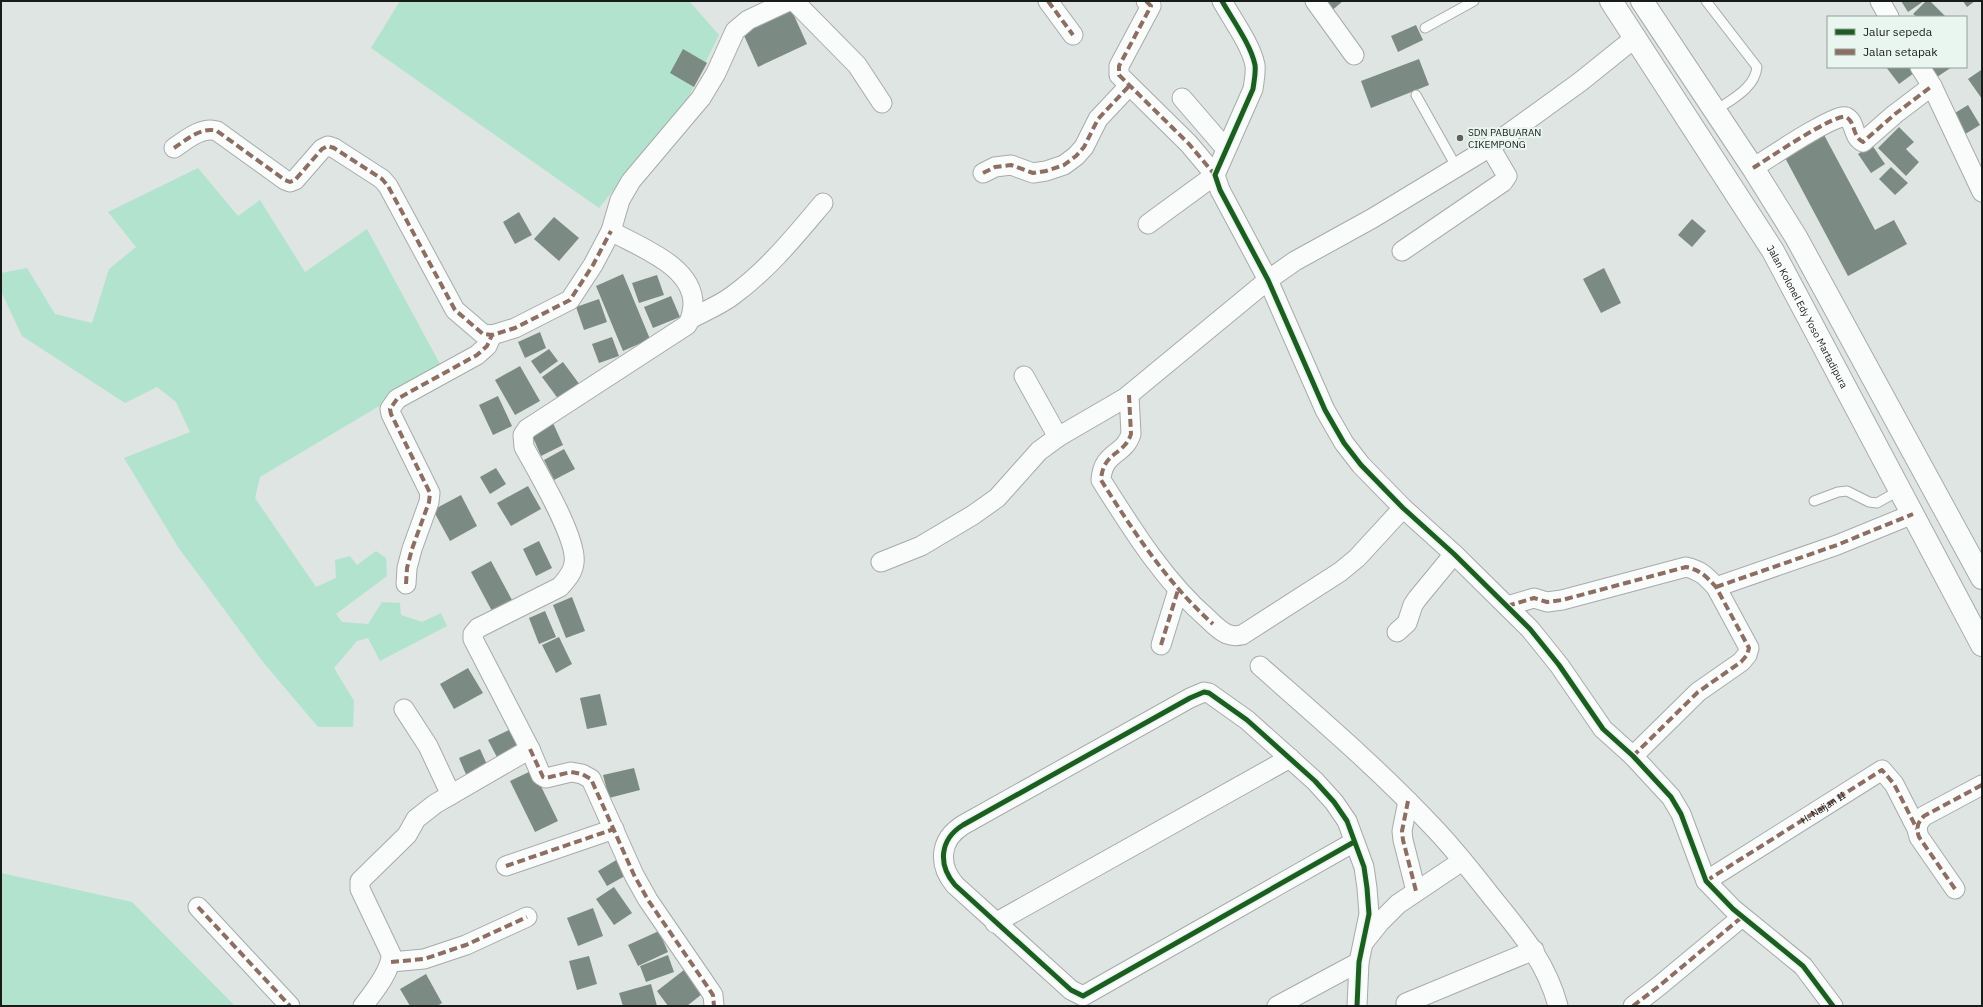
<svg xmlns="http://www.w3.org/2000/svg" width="1983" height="1007" viewBox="0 0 1983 1007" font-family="'IBM Plex Sans',sans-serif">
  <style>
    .green { fill: #b2e3ce }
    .building { fill: #7c8a84 }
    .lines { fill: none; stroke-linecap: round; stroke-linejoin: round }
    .service-casing { stroke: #a7aba9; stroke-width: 11 }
    .minor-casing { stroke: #a7aba9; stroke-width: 21 }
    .primary-casing { stroke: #a7aba9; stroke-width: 24 }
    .service { stroke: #fafbfb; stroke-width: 9 }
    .minor { stroke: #fafbfb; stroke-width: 19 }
    .primary { stroke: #fafbfb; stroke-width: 22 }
    .quiet { stroke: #8d6e63; stroke-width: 4; stroke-dasharray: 8 4; stroke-linecap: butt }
    .cycleway-casing { stroke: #e9f5ef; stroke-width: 8 }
    .cycleway { stroke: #1b5e20; stroke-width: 5 }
    .poi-dot { fill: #5d625f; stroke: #e9f5ef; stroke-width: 1.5 }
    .labels { text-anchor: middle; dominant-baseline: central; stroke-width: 4; stroke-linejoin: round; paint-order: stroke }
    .poi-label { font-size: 10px; fill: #171b19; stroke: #e9f5ef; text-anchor: start }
    .street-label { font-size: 10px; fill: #171b19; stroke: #e9f5ef }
  </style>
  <rect width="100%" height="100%" fill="#dfe5e2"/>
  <g class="green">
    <path d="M 400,1 L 689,1 L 719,35 L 688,98 L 599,208 L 371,48 Z"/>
    <path d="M 198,168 L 238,216 L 260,200 L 305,272 L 367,229 L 440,364 L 433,374 L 260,477 L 255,498 L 316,587 L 336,578 L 335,560 L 350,556 L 357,565 L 376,551 L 386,558 L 387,576 L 336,614 L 342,622 L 368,624 L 382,602 L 400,603 L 401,615 L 422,622 L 441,613 L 447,626 L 380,661 L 368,638 L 357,641 L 334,668 L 354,701 L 353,727 L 318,727 L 263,662 L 178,547 L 124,458 L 190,432 L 176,402 L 157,387 L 125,403 L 22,336 L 1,291 L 1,273 L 27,268 L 55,314 L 92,323 L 109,269 L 136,247 L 108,212 Z"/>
    <path d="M 1,873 L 132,902 L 235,1006 L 1,1006 Z"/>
  </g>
  <g class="building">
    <path d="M 1321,1 L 1343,1 L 1330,12 Z"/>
    <path d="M 1901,1 L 1924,1 L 1908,12 Z"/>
    <path d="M 1926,1 L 1930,1 L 1946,17 L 1917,17 L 1913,14 Z"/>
    <path d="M 1963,1 L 1975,1 L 1967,7 Z"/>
    <path d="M 791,9 L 807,44 L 758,67 L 742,31 Z"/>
    <path d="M 1416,25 L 1423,40 L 1398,52 L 1391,36 Z"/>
    <path d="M 683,49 L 707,63 L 694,87 L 670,73 Z"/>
    <path d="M 1419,59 L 1429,85 L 1371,108 L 1361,81 Z"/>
    <path d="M 1886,67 L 1910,67 L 1914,73 L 1899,84 Z"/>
    <path d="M 1926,67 L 1952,67 L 1934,79 Z"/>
    <path d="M 1981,70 L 1982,71 L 1982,99 L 1968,79 Z"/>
    <path d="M 1968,105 L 1980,125 L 1962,136 L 1950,116 Z"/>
    <path d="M 1899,127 L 1914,142 L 1906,149 L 1919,162 L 1906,176 L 1878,148 Z"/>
    <path d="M 1823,133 L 1875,230 L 1894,220 L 1907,244 L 1848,276 L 1783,154 Z"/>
    <path d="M 1872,145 L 1885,164 L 1871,173 L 1858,154 Z"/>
    <path d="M 1891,167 L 1908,183 L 1895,195 L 1879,179 Z"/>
    <path d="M 519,212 L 532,235 L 515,244 L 503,222 Z"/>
    <path d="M 554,217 L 579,238 L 559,261 L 534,239 Z"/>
    <path d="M 1692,219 L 1706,231 L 1692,247 L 1678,235 Z"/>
    <path d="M 1604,268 L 1621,303 L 1601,313 L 1583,279 Z"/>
    <path d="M 623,274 L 650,339 L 623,351 L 596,286 Z"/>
    <path d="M 657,275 L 664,295 L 639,303 L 632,283 Z"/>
    <path d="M 671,296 L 680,317 L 653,328 L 644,307 Z"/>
    <path d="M 599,299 L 607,322 L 584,330 L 576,307 Z"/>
    <path d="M 540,332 L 546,348 L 525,358 L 518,342 Z"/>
    <path d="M 612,337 L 619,356 L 599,363 L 592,344 Z"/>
    <path d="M 549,349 L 558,361 L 540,374 L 531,361 Z"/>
    <path d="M 563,362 L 580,385 L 559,400 L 542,377 Z"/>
    <path d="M 520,366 L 540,401 L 515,415 L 495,380 Z"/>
    <path d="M 498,396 L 512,426 L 493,435 L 479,405 Z"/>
    <path d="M 553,423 L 563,445 L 541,456 L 531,433 Z"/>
    <path d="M 564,449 L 575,469 L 554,480 L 544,460 Z"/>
    <path d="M 496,468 L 506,484 L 490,494 L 480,477 Z"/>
    <path d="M 528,486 L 541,509 L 511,526 L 497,503 Z"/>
    <path d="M 461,495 L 477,526 L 450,541 L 433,510 Z"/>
    <path d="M 539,541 L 552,568 L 536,576 L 523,549 Z"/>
    <path d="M 491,561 L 512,600 L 492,611 L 471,572 Z"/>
    <path d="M 572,597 L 585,631 L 566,638 L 553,605 Z"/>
    <path d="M 545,611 L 556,637 L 539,644 L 529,618 Z"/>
    <path d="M 559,637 L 572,664 L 556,673 L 542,645 Z"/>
    <path d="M 468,668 L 483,693 L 454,709 L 440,684 Z"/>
    <path d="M 600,694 L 607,725 L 587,729 L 580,698 Z"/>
    <path d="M 515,727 L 525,748 L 499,761 L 488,740 Z"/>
    <path d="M 480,749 L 489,769 L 468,779 L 459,758 Z"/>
    <path d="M 634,768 L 640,790 L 609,798 L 603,775 Z"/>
    <path d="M 533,770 L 558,821 L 535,832 L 510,781 Z"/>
    <path d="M 623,856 L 632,872 L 607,886 L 598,871 Z"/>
    <path d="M 614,887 L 632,913 L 614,925 L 596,899 Z"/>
    <path d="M 593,908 L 603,936 L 578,946 L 567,918 Z"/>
    <path d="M 659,931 L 668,952 L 638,966 L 628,945 Z"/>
    <path d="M 668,955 L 674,972 L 646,982 L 640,966 Z"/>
    <path d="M 589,956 L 597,984 L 577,990 L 569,961 Z"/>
    <path d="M 684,970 L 702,994 L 687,1006 L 668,1006 L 657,991 Z"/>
    <path d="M 426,974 L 442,1003 L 437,1006 L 410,1006 L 400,989 Z"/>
    <path d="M 651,984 L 657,1006 L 623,1006 L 619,993 Z"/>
  </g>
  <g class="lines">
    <defs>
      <g id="service">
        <path d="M 1706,1 L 1757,67 C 1755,88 1732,99 1715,111"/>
        <path d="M 1425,28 L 1474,1"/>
        <path d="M 1416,95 L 1457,168"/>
        <path d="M 1814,501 L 1838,492 L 1847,491 L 1869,502 L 1877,503 L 1900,490"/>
      </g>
      <g id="minor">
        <path d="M 794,1 L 857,65 L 882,103"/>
        <path d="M 1048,1 L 1073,35"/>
        <path d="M 1146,1 L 1151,6 L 1119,66 L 1119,75 L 1189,144 L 1215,175 L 1148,224"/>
        <path d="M 1222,1 C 1232,19 1251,45 1255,65 C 1256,73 1254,81 1253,89 L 1215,175 L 1220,190 L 1268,280 L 1325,410 L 1344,443 L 1361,465 L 1403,508 L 1454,554 L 1530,629 L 1559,665 L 1603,729 L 1633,756 L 1671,797 L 1681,814 L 1706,881 L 1733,909 L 1803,966 L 1833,1006"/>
        <path d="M 1315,1 L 1354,55"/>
        <path d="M 1880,1 L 1889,17"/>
        <path d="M 1920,67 L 1932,86 L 1982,192"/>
        <path d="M 1182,98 L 1226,149"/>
        <path d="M 174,148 C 186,140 202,126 217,131 L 285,180 L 290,182 L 295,180 L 322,149 L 328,146 L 334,148 L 382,179 L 388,186 L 455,310 L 483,334 L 492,335 L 515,328 L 570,300 L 593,265 L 611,231 L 620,200 L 631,181 L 701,98 L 716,73 L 735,31 L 748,20 L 789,1"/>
        <path d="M 1753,168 C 1766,160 1835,113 1846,117 C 1856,122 1852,137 1863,142 L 1895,114 L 1932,86"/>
        <path d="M 983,173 L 995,167 L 1011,165 L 1033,173 L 1046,171 L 1064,165 L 1076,156 L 1084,147 L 1098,119 L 1129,86"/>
        <path d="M 611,231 C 639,247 694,266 693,305 C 692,313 692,318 687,325 L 527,429 L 523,435 L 524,447 C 537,471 578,539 574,563 C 573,573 566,580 560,587 L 478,628 L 473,634 L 473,639 L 530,749 L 541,775 L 546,778 L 571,772 L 582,774 L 591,779 L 634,875 L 648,900 L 707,986 L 713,995 L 714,1006"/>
        <path d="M 1402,251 L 1503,182 L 1507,176 L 1490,147"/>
        <path d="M 692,318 C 705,311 720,305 732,296 C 768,270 795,236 823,203"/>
        <path d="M 1024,376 L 1058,437"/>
        <path d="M 1129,395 L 1131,434 C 1124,456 1103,451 1101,480 C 1132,529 1164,581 1208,619 C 1213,624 1220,631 1227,634 C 1232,636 1237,636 1242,635 L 1340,572 L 1357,558 L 1403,508"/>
        <path d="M 881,562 L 921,546 L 973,515 L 997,498 L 1039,451 L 1058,437 L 1125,398 L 1268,280 L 1295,261 L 1373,218 L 1490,147 L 1580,82 L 1636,37"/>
        <path d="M 406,584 L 407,568 L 412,549 L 429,502 L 430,493 L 391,414 L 390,409 L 397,399 L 477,355 L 487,346 L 492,335"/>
        <path d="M 1716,587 L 1837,545 L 1913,514"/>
        <path d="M 1507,606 L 1534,598 L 1547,602 L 1562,600 L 1686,567 C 1700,570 1706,576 1716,587 L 1749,648 L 1747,655 L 1741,662 L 1698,692 L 1633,756"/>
        <path d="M 1397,632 L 1407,623 L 1413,605 L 1417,599 L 1454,554"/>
        <path d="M 1161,645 L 1178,590"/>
        <path d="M 1260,666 C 1320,719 1380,770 1435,829 C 1455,850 1473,873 1491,896 C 1520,932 1546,961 1558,1006"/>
        <path d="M 404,709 L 428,746 L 451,795"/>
        <path d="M 1408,801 L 1402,831 L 1403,840 L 1416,891"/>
        <path d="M 1354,842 L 1083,996 L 1071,990 L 955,885 C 938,865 939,840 963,825 L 1190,698 L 1204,692 L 1209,693 L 1247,720 L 1315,781 L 1334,802 L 1347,821 L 1364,867 L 1367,888 L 1369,914 L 1359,962 L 1357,1006"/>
        <path d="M 506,866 L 614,829"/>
        <path id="s1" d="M 1706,881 L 1882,770 L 1894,784 L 1917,829"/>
        <path d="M 1955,889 L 1919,837 C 1916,828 1917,823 1924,816 L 1982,785"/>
        <path d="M 198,907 L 290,1006"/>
        <path d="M 995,923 L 1290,758"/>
        <path d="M 1364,942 L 1380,922 L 1398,904 L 1462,861"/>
        <path d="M 391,962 L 424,959 L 466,945 L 527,917"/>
        <path d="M 1406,1003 L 1534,950"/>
        <path d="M 363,1006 C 373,993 392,970 391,954 L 360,889 L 360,881 L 407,835 L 416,819 L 435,804 L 530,749"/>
        <path d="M 1277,1006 L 1359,962"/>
        <path d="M 1633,1006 L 1659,986 L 1742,917"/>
      </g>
      <g id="primary">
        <path id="s2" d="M 1611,1 L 1773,251 L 1982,645"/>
        <path d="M 1642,1 L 1753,168 L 1796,237 L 1982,578"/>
      </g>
    </defs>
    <use href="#service" class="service-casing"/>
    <use href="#minor" class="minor-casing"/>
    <use href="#primary" class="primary-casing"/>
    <use href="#service" class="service"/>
    <use href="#minor" class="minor"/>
    <use href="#primary" class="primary"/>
    <g class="quiet">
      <path d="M 1048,1 L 1073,35"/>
      <path d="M 1146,1 L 1151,6 L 1119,66 L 1119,75 L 1189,144 L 1215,175"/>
      <path d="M 174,148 C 186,140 202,126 217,131 L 285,180 L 290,182 L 295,180 L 322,149 L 328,146 L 334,148 L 382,179 L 388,186 L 455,310 L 483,334 L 492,335 L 515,328 L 570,300 L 593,265 L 611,231"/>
      <path d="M 1753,168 C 1766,160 1835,113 1846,117 C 1856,122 1852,137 1863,142 L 1895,114 L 1932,86"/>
      <path d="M 983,173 L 995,167 L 1011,165 L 1033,173 L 1046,171 L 1064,165 L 1076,156 L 1084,147 L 1098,119 L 1129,86"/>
      <path d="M 1129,395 L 1131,434 C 1124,456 1103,451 1101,480 C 1133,531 1168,584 1213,624"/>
      <path d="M 406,584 L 407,568 L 412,549 L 429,502 L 430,493 L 391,414 L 390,409 L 397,399 L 477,355 L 487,346 L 492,335"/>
      <path d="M 1716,587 L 1837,545 L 1913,514"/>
      <path d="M 1507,606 L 1534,598 L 1547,602 L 1562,600 L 1686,567 C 1700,570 1706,576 1716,587 L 1749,648 L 1747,655 L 1741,662 L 1698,692 L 1633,756"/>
      <path d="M 1161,645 L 1178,590"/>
      <path d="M 530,749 L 543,777 L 546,778 L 571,772 L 582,774 L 591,779 L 634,875 L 648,900 L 707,986 L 713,995 L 714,1006"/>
      <path d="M 1408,801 L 1402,831 L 1403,840 L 1416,891"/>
      <path d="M 506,866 L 614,829"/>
      <path d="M 1706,881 L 1882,770 L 1894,784 L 1917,829"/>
      <path d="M 1955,889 L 1919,837 C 1916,828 1917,823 1924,816 L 1982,785"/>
      <path d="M 198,907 L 290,1006"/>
      <path d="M 391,962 L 424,959 L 466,945 L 527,917"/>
      <path d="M 1633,1006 L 1659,986 L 1742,917"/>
    </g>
    <defs>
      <g id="cycleway">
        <path d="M 1222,1 C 1232,19 1251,45 1255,65 C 1256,73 1254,81 1253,89 L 1215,175 L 1220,190 L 1268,280 L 1325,410 L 1344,443 L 1361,465 L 1403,508 L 1454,554 L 1530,629 L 1559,665 L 1603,729 L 1633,756 L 1671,797 L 1681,814 L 1706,881 L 1733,909 L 1803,966 L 1833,1006"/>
        <path d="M 1354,842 L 1083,996 L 1071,990 L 955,885 C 938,865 939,840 963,825 L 1190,698 L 1204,692 L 1209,693 L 1247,720 L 1315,781 L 1334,802 L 1347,821 L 1364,867 L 1367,888 L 1369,914 L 1359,962 L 1357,1006"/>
      </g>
    </defs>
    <use href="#cycleway" class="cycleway-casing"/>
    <use href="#cycleway" class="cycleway"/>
  </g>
  <circle class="poi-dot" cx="1460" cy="138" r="4"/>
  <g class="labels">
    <g class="poi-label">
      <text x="1468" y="132">SDN PABUARAN<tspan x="1468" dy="12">CIKEMPONG</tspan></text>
    </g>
    <g class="street-label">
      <text stroke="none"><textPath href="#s2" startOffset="372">Jalan Kolonel Edy Yoso Martadipura</textPath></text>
      <text stroke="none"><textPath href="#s1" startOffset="138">H. Naijan II</textPath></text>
    </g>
  </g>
  <rect width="1983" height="1007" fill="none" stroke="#171b19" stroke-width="4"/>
  <rect x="1827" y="16" width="140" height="52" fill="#e9f5ef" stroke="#959e99"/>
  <rect x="1835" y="29" width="20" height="6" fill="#1b5e20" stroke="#959e99"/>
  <text x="1863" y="36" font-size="12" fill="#171b19">Jalur sepeda</text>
  <rect x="1835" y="49" width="20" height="6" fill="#8d6e63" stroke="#959e99"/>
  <text x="1863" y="56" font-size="12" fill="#171b19">Jalan setapak</text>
</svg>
